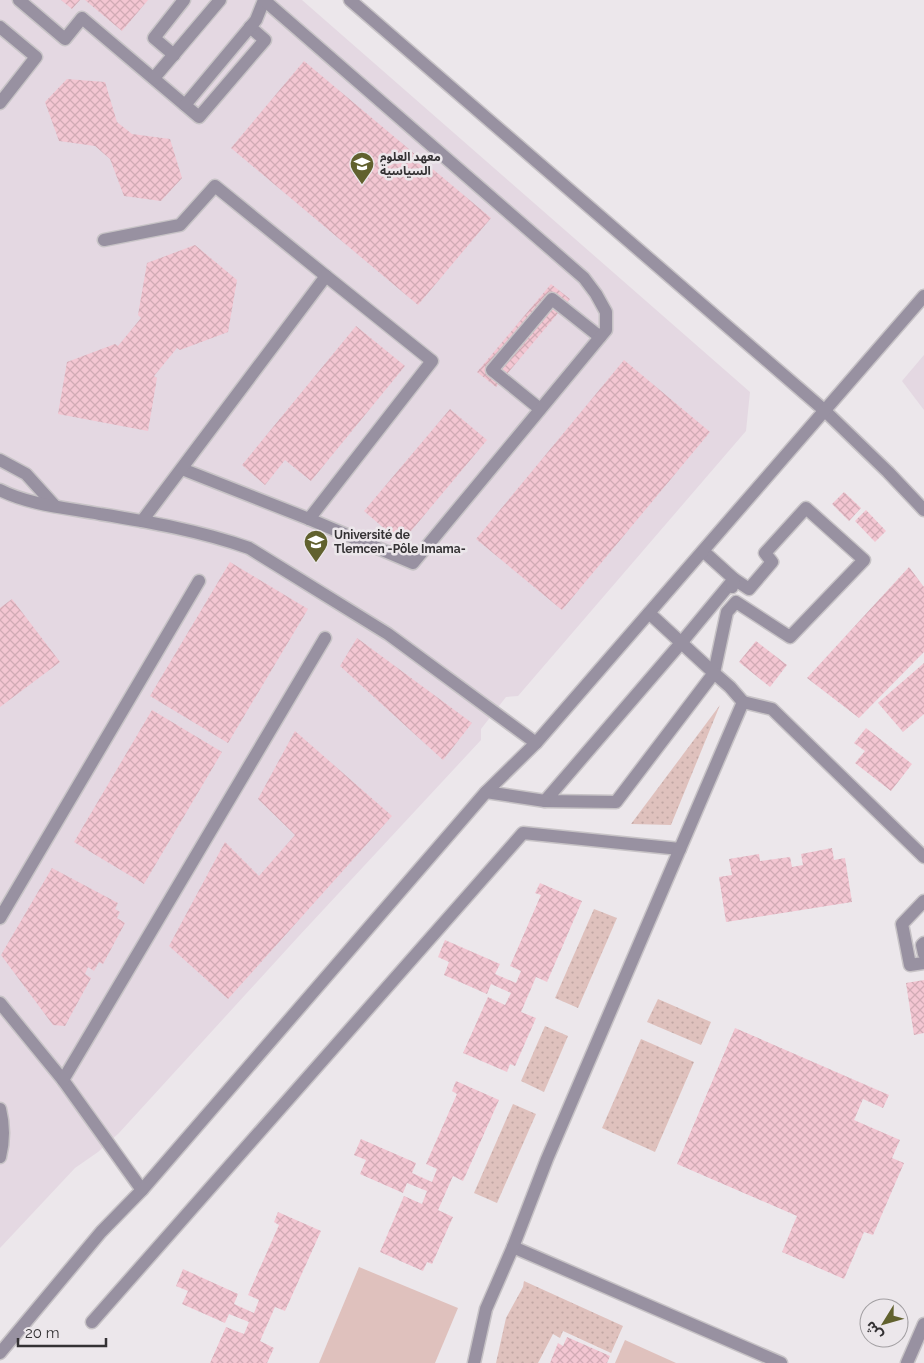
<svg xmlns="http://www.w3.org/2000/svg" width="924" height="1363" viewBox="0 0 924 1363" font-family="Raleway,'Noto Sans Arabic',sans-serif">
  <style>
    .built { fill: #e4d8e2 }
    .grass { fill: url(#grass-dots) }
    .pitch { fill: #dfc1bd }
    .building { fill: url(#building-cross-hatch) }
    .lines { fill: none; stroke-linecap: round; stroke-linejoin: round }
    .minor-casing { stroke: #c7c3c6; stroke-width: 15 }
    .minor { stroke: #9891a1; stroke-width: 12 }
    .labels { text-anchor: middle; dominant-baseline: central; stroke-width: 5; stroke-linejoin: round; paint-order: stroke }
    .poi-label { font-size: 12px; font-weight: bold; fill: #343234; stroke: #ece7eb; text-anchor: start }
  </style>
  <defs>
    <pattern id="grass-dots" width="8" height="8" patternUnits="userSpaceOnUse" patternTransform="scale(1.25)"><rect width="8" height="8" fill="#dfc1bd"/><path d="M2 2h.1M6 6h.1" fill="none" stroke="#c0a6a3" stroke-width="1.8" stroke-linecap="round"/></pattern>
    <pattern id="building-cross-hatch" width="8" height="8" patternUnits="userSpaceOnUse" patternTransform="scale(1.25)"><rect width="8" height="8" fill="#f3c6d2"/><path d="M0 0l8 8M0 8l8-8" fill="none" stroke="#d1abb5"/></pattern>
  </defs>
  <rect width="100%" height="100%" fill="#ece7eb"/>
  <g class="built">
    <path d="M 0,0 L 302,0 L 750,392 L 746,431 L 518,696 L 506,697 L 481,729 L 481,740 L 298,937 L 119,1133 L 98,1152 L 75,1168 L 0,1248 Z"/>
    <path d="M 924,355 L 924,410 L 902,381 Z"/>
  </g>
  <g class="grass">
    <path d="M 720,705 L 671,825 L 631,824 Z"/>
    <path d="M 594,909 L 617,918 L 578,1008 L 555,998 Z"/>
    <path d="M 658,999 L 711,1022 L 701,1045 L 647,1022 Z"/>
    <path d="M 545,1026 L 568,1036 L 544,1092 L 521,1081 Z"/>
    <path d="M 641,1039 L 694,1062 L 655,1152 L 602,1128 Z"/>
    <path d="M 513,1104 L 536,1114 L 497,1203 L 474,1193 Z"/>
    <path d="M 524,1281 L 623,1326 L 611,1353 L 563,1331 L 560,1338 L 553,1334 L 538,1363 L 496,1363 L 506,1318 L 523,1287 Z"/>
  </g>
  <g class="pitch">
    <path d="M 359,1267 L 458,1308 L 435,1363 L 319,1363 Z"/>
    <path d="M 625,1340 L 676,1363 L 615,1363 Z"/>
  </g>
  <g class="building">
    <path d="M 61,0 L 80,0 L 72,9 Z"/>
    <path d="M 85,0 L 148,0 L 122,31 Z"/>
    <path d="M 304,61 L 491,218 L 418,305 L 231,148 Z"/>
    <path d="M 67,79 L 105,82 L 117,122 L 132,134 L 170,139 L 182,178 L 161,201 L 124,196 L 110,159 L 95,146 L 59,141 L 45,102 Z"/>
    <path d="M 195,245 L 237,280 L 228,332 L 180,350 L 177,348 L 154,376 L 157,378 L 148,431 L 58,414 L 67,362 L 115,344 L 118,346 L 141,318 L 138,315 L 147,263 Z"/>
    <path d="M 551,284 L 570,299 L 496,387 L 477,372 Z"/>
    <path d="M 356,326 L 405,366 L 311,481 L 285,460 L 265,485 L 242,465 Z"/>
    <path d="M 624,360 L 710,432 L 562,610 L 476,539 Z"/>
    <path d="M 450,409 L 487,440 L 401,543 L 364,511 Z"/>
    <path d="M 844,492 L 861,508 L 849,521 L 832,504 Z"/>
    <path d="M 866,510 L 886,531 L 875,542 L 855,521 Z"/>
    <path d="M 230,562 L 308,609 L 228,743 L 150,696 Z"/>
    <path d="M 909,567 L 924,587 L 924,652 L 859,718 L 807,678 Z"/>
    <path d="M 12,599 L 60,662 L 0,707 L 0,608 Z"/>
    <path d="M 357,638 L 472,723 L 443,760 L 340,666 Z"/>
    <path d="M 756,641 L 787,665 L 770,687 L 739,662 Z"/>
    <path d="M 924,663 L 924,714 L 903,732 L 878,703 Z"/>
    <path d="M 152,710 L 222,752 L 144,884 L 74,842 Z"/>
    <path d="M 866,728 L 912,764 L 891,791 L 855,763 L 865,751 L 854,743 Z"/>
    <path d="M 295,731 L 392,816 L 228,999 L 169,946 L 225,842 L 259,876 L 295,835 L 258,799 Z"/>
    <path d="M 832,848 L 834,860 L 845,858 L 852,902 L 726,922 L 719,877 L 732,875 L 729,859 L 759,854 L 760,861 L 790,857 L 792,867 L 803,865 L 801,854 Z"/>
    <path d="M 52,868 L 118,903 L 115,909 L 120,912 L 117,918 L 125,923 L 103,964 L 99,962 L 94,971 L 88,967 L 85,974 L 91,978 L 65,1026 L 53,1025 L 1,955 Z"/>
    <path d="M 540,883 L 582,901 L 547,982 L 536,977 L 521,1012 L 536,1018 L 515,1066 L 510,1064 L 507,1072 L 463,1053 L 488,997 L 505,1005 L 511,993 L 491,984 L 487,994 L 444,975 L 449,962 L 438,957 L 445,940 L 500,964 L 495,974 L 516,983 L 521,971 L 510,966 L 541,895 L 535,893 Z"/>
    <path d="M 924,980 L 924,1033 L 914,1035 L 906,983 Z"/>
    <path d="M 735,1028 L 889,1095 L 883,1108 L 863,1099 L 854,1120 L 900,1140 L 892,1158 L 904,1163 L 873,1235 L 864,1232 L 844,1279 L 782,1252 L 797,1216 L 677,1164 Z"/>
    <path d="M 456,1081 L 499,1100 L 463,1181 L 453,1176 L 438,1210 L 453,1217 L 432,1264 L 427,1262 L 423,1271 L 380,1252 L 404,1196 L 422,1204 L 427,1191 L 407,1183 L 403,1193 L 360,1174 L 366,1160 L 354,1155 L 361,1139 L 416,1163 L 412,1173 L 432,1182 L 437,1169 L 426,1164 L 457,1094 L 452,1091 Z"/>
    <path d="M 278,1212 L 321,1231 L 285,1311 L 275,1307 L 260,1341 L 274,1348 L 267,1363 L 210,1363 L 226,1327 L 244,1334 L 249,1322 L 229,1314 L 225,1323 L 182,1304 L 188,1291 L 176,1286 L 183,1269 L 238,1294 L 234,1304 L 254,1313 L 259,1300 L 248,1295 L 279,1225 L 274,1222 Z"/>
    <path d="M 567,1337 L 610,1356 L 607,1363 L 550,1363 L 558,1343 L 563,1346 Z"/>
  </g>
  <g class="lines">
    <defs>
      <g id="minor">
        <path d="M 19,0 L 65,39 L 82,18 L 199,117 L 265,40 L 250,27"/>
        <path d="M 350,0 L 824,410 L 888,472 L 924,510"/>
        <path d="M 0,27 L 36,57 L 0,103"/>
        <path d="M 174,55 L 154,38 L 184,0"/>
        <path d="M 154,78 L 220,0"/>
        <path d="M 185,105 L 256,20 L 264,0"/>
        <path d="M 104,240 L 180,225 L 215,186 L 326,276"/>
        <path d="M 540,409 L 492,370 L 552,299 L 600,337"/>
        <path d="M 0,460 L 26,474 L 55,506"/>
        <path d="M 182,469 L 309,519 L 413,563 L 606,330 L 606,312 L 596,294 L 584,278 L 264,0"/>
        <path d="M 0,490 C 29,505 68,508 100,514 C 150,522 201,531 249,548 L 388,634 L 536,743"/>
        <path d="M 806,508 L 864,560 L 790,637 L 736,602 L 727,612 L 714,673 L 616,802 L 545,801 L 681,643 L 734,579 L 749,589 L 772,562 L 765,553 Z"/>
        <path d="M 142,521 L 326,276 L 432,361 L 309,519"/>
        <path d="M 703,551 L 734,579 L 732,587"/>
        <path d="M 649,613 L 714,673 L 730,687 L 743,702"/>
        <path d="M 486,792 L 545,801"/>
        <path d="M 924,901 L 902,924 L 910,965 L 924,963"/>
        <path d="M 0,918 L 199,581"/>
        <path d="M 924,943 L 922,945 L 924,954"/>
        <path d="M 0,1003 L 63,1080 L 142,1190"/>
        <path d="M 63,1080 L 325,638"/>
        <path d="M 0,1109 C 4,1125 4,1141 0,1157"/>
        <path d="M 513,1247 L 781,1363"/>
        <path d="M 92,1322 L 523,833 L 680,849"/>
        <path d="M 0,1353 L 101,1232 L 142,1190 L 486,792 L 536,743 L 924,296"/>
        <path d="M 474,1363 L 486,1309 L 513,1247 L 547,1159 L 743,702 L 772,709 L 924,857"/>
        <path d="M 907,1363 L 924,1324"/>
      </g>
    </defs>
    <use href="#minor" class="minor-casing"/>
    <use href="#minor" class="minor"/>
  </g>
  <defs>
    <symbol id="university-pin" viewBox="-11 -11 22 30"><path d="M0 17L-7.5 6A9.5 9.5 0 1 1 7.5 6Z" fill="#61612e" stroke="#ece7eb"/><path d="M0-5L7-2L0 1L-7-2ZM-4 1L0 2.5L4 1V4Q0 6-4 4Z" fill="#fff"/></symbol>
  </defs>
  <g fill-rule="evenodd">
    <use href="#university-pin" x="348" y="150" width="28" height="38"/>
    <use href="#university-pin" x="302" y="528" width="28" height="38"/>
  </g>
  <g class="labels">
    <g class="poi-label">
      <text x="380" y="157">معهد العلوم<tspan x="380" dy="14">السياسية</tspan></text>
      <text x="334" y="535">Université de<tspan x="334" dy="14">Tlemcen -Pôle Imama-</tspan></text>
    </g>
  </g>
  <g transform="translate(884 1323) rotate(233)"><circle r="24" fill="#ece7eb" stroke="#a29fa2"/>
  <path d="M0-4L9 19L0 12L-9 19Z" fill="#61612e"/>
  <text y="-8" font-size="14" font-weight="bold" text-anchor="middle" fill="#343234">ش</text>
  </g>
  <path d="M18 1338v8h88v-8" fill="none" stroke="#343234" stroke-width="2.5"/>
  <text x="25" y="1338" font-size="15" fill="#343234" stroke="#ece7eb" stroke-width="4" paint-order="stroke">20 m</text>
</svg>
